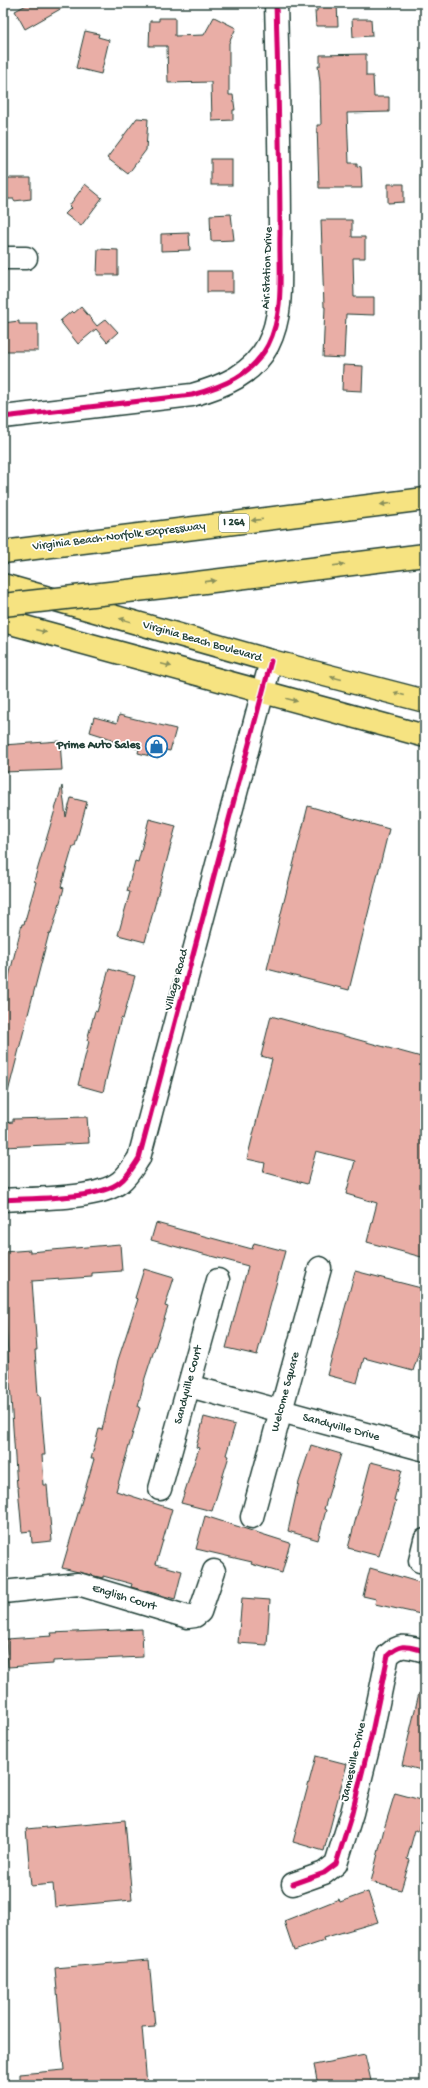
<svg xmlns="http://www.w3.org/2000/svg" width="428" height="2088" viewBox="0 0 428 2088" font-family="'Gochi Hand',sans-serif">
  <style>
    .building { fill: #e9aea6; stroke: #1f3d34 }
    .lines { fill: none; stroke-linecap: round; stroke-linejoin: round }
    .minor-casing { stroke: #1f3d34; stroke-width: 25 }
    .major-casing { stroke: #1f3d34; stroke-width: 25 }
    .highway-casing { stroke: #1f3d34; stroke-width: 25 }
    .minor { stroke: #fff; stroke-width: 22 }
    .major { stroke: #f6e381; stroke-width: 22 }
    .highway { stroke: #f6e381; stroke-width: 22 }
    .highway-bridge-casing { stroke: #1f3d34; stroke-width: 25; stroke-linecap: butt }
    .highway-bridge { stroke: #f6e381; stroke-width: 22 }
    .cycleway-casing { stroke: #fff; stroke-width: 8 }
    .cycleway { stroke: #d6006c; stroke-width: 5 }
    .oneway { fill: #8a905a }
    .labels { text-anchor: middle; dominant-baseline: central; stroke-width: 3.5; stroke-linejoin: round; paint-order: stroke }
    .shield { fill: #fff; stroke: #627771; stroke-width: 1 }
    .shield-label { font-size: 11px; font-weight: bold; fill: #1f3d34 }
    .street-label { font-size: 12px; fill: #1f3d34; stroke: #fff }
    .poi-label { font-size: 12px; font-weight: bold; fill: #1f3d34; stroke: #fff; text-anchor: end }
  </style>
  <rect width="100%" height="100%" fill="#fff"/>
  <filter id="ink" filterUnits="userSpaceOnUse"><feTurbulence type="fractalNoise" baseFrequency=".025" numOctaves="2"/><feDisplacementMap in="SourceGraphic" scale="8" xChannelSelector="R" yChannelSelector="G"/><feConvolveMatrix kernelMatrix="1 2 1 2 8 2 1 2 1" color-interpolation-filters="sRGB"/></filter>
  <g filter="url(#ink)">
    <g class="building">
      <path d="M 30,3 L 71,3 L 25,29 L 15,11 Z"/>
      <path d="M 317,3 L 337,3 L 338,26 L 316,26 L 315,11 L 317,11 Z"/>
      <path d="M 214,17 L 236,28 L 229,43 L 229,95 L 233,95 L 235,110 L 233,110 L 233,120 L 212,121 L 211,82 L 168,83 L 167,46 L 149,46 L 150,21 L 159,21 L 159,18 L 175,18 L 175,36 L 204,35 Z"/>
      <path d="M 352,19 L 371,19 L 372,36 L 353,37 Z"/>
      <path d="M 85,31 L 99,34 L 98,37 L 109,40 L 101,74 L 76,68 Z"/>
      <path d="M 366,54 L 366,76 L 373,76 L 374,97 L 389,97 L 389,112 L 347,113 L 349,163 L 357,163 L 357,166 L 361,167 L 362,188 L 319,188 L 317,125 L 321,125 L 320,82 L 318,66 L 320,66 L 320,55 Z"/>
      <path d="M 137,118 L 148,119 L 146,150 L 128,174 L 107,158 Z"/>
      <rect x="211" y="159" width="21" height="26"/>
      <path d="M 5,178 L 31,178 L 31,199 L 14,201 L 14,199 L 5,199 Z"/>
      <path d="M 85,184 L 102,198 L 81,226 L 65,214 L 71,208 L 69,206 Z"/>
      <path d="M 388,184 L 404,184 L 404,202 L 388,203 Z"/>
      <path d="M 231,214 L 234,240 L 211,241 L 210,215 Z"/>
      <path d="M 321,220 L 352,220 L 352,237 L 365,237 L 365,258 L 353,258 L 354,297 L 374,297 L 374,315 L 346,314 L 344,358 L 323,357 L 325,307 L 324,307 Z"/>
      <path d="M 189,233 L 190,250 L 161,251 L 161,234 Z"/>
      <path d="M 98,249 L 118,250 L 118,275 L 97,275 Z"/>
      <rect x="207" y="271" width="26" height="21"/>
      <path d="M 81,307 L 97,326 L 106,319 L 118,332 L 107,342 L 96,329 L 78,344 L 60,321 L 72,311 L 74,313 Z"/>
      <path d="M 19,321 L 19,324 L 38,324 L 38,351 L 3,351 L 3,323 Z"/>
      <path d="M 343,365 L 363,366 L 362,391 L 342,390 Z"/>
      <path d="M 119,715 L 176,729 L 170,751 L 161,749 L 158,758 L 138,753 L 139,749 L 112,741 L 112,739 L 90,732 L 94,717 L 117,723 Z"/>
      <path d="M 60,741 L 62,770 L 3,772 L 3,745 Z"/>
      <path d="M 62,786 L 66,817 L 71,798 L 87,802 L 75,846 L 73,846 L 61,887 L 64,888 L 51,934 L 49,933 L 8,1092 L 3,1092 L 3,1001 L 22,924 L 24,924 L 36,882 L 34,881 Z"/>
      <path d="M 308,806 L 389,829 L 349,990 L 267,969 Z"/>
      <path d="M 149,819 L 176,826 L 145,942 L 118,935 L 130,892 L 127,891 L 135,861 L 138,862 Z"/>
      <path d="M 109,969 L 135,976 L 123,1019 L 121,1018 L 103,1092 L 78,1085 L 89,1041 L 87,1040 L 95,1011 L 97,1012 Z"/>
      <path d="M 271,1016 L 425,1058 L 425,1091 L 421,1108 L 425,1109 L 425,1258 L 367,1242 L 377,1203 L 346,1194 L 355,1161 L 316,1151 L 307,1184 L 263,1172 L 265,1163 L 247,1159 L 272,1059 L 261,1056 Z"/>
      <path d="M 87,1117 L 89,1143 L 3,1147 L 3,1123 L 13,1122 L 13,1119 Z"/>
      <path d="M 156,1223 L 252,1249 L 254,1243 L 285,1251 L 257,1355 L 226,1348 L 248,1266 L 151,1240 Z"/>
      <path d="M 120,1244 L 122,1271 L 92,1273 L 92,1277 L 32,1281 L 37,1350 L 35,1350 L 38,1395 L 40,1395 L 45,1455 L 42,1455 L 44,1485 L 47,1485 L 52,1541 L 32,1543 L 31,1531 L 22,1532 L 18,1487 L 17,1487 L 3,1280 L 3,1252 L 30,1250 L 30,1252 Z"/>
      <path d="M 144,1269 L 174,1278 L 165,1306 L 168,1307 L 145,1378 L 138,1407 L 140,1408 L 116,1491 L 172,1509 L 156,1564 L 182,1571 L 175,1599 L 131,1587 L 132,1584 L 103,1576 L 103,1578 L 62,1568 L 94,1459 L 91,1459 L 99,1429 L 102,1430 L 118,1360 L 138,1299 L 135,1298 Z"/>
      <path d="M 355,1271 L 425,1289 L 425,1333 L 413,1371 L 364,1358 L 357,1383 L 327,1375 Z"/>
      <path d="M 204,1417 L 235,1425 L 226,1455 L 229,1456 L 212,1511 L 181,1503 L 199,1448 L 196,1447 Z"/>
      <path d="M 311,1445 L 341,1454 L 324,1509 L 326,1510 L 318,1540 L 288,1531 L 299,1482 Z"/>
      <path d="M 371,1462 L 402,1470 L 394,1500 L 396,1501 L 379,1556 L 348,1548 Z"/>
      <path d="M 205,1516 L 290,1543 L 282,1573 L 251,1564 L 252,1562 L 196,1549 Z"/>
      <path d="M 370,1568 L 425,1584 L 425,1615 L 375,1604 L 376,1599 L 363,1596 Z"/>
      <path d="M 242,1598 L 270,1600 L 267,1645 L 238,1643 Z"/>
      <path d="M 142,1629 L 143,1657 L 53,1661 L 53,1664 L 8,1667 L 6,1639 L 52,1636 L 51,1633 Z"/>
      <path d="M 419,1693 L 425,1694 L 425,1771 L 402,1765 Z"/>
      <path d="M 316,1756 L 347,1764 L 324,1851 L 293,1842 Z"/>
      <path d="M 395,1793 L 425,1801 L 418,1831 L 415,1830 L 407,1859 L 410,1860 L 401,1890 L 371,1882 L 384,1829 Z"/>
      <path d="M 125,1820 L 132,1900 L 55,1907 L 53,1884 L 31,1886 L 26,1829 Z"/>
      <path d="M 368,1892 L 378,1922 L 323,1938 L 324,1941 L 294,1951 L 284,1921 L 339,1899 L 340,1902 Z"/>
      <path d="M 149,1960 L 155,2026 L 142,2027 L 147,2085 L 20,2085 L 20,2074 L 64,2070 L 55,1968 Z"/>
      <path d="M 365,2055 L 372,2085 L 318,2085 L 314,2065 Z"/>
    </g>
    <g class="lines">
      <defs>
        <g id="minor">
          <path d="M 3,258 L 26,258"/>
          <path d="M 3,417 L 192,395 C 224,386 252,375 268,345 C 285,312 279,270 280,234 C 280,157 278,80 276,3"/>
          <path d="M 3,1200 C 33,1198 98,1200 120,1182 C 128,1176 133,1167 139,1158 L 271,661"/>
          <path d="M 189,1386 L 425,1450"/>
          <path d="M 160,1489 L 218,1280"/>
          <path d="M 252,1517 L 320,1268"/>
          <path d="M 420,1561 L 425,1540"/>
          <path d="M 3,1592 L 78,1584 L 188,1617 L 195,1616 L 200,1612 L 214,1571"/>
          <path d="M 293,1884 L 324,1873 L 336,1864 L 352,1813 L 371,1737 L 388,1655 C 402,1642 408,1647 425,1651"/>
        </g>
        <g id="major">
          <path d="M 3,585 L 271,661 L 425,701"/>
          <path d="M 3,621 L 425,736"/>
        </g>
        <g id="highway">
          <path d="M 3,552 L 425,499"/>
          <path d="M 172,586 L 425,555"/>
        </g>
      </defs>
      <use href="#minor" class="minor-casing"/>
      <use href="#major" class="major-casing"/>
      <use href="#highway" class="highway-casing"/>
      <use href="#minor" class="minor"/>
      <use href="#major" class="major"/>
      <use href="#highway" class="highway"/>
      <defs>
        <path id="highway-bridge" d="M 3,605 L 172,586"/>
      </defs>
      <use href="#highway-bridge" class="highway-bridge-casing"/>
      <use href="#highway-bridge" class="highway-bridge"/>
      <defs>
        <g id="cycleway">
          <path d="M 3,417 L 192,395 C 224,386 252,375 268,345 C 285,312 279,270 280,234 C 280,157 278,80 276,3"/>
          <path d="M 3,1200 C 33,1198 98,1200 120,1182 C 128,1176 133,1167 139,1158 L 271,661"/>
          <path d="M 293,1884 L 324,1873 L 336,1864 L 352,1813 L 371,1737 L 388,1655 C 402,1642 408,1647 425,1651"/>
        </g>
      </defs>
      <use href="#cycleway" class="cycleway-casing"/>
      <use href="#cycleway" class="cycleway"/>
    </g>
    <defs><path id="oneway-solid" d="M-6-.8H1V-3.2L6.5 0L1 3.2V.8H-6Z"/></defs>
    <g class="oneway">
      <use href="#oneway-solid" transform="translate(386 504) rotate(173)"/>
      <use href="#oneway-solid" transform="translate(257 520) rotate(173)"/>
      <use href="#oneway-solid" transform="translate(339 565) rotate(-7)"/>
      <use href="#oneway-solid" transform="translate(210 581) rotate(-7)"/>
      <use href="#oneway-solid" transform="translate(125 620) rotate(-164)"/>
      <use href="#oneway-solid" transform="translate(41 631) rotate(15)"/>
      <use href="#oneway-solid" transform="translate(166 665) rotate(15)"/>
      <use href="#oneway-solid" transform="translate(336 678) rotate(-166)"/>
      <use href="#oneway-solid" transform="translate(399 694) rotate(-165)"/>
      <use href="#oneway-solid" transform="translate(292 700) rotate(15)"/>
    </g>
  </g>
  <defs>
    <symbol id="shop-ring" viewBox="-11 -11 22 22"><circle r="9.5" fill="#fff" stroke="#1f6fb2" stroke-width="1.5"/><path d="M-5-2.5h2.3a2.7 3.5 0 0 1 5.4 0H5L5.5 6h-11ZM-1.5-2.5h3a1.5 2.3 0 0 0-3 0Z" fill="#1f6fb2"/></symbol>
  </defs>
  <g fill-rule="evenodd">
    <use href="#shop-ring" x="144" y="734" width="25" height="25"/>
  </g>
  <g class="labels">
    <rect class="shield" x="219" y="514" width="30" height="18" rx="3"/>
    <g class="shield-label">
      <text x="234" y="523">I 264</text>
    </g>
    <g class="street-label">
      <text transform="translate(268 268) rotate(-88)">Air Station Drive</text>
      <text transform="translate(119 537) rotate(-7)">Virginia Beach-Norfolk Expressway</text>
      <text transform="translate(202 642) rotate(16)">Virginia Beach Boulevard</text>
      <text transform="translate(177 980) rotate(-75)">Village Road</text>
      <text transform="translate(189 1385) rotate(-75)">Sandyville Court</text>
      <text transform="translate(286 1392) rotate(-75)">Welcome Square</text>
      <text transform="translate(341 1428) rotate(15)">Sandyville Drive</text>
      <text transform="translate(124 1598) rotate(17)">English Court</text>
      <text transform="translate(354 1762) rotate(-77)">Jamesville Drive</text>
    </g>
    <g class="poi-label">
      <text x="140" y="746">Prime Auto Sales</text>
    </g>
  </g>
  <rect width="428" height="2088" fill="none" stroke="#fff" stroke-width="16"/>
  <rect x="8" y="8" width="412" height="2072" fill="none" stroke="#1f3d34" stroke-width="1.5" filter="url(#ink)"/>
</svg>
